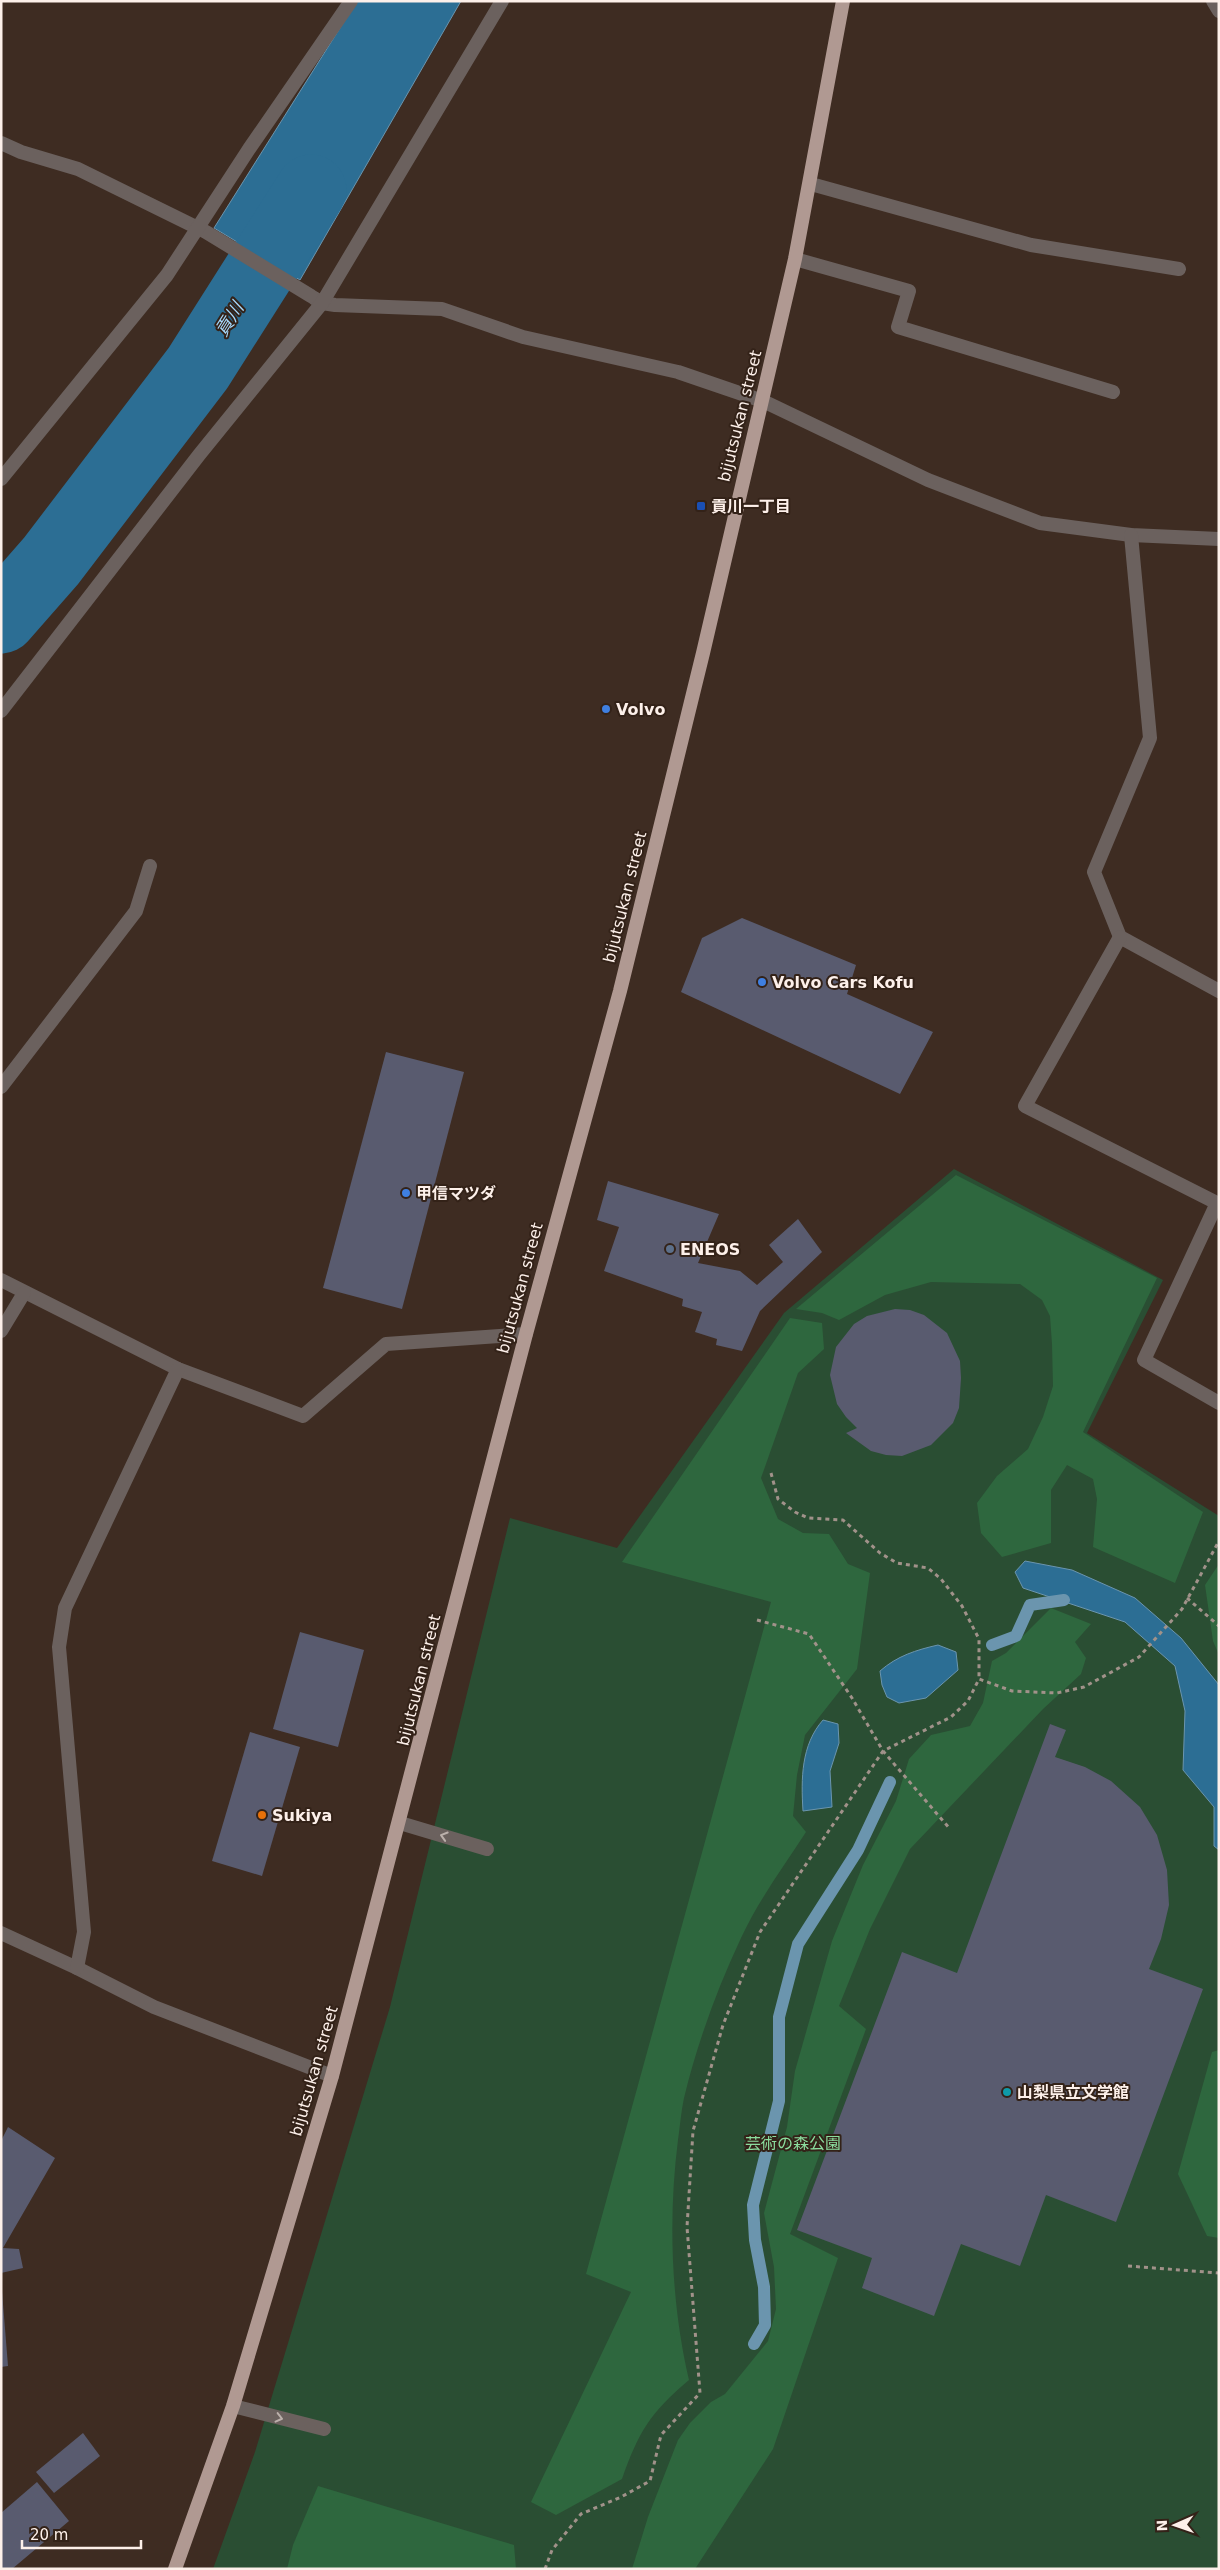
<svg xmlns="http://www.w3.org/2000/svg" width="1220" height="2570" viewBox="0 0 1220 2570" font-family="'DejaVu Sans','Noto Sans JP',sans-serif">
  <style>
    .green { fill: #2a4e33 }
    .forest { fill: #2e673e }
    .water { fill: #2c6e94; stroke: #6b95ae }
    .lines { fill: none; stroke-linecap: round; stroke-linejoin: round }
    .stream { stroke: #6b95ae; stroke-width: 12 }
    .river { stroke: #2c6e94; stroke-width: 71 }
    .building { fill: #595b6f }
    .path { stroke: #a1928a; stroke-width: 3; stroke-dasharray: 4 4; stroke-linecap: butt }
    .service { stroke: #6b615e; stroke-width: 14 }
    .minor { stroke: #6b615e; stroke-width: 14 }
    .trunk { stroke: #b09992; stroke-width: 14 }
    .oneway { stroke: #bbb0ab }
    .transit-dot { fill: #1a4fb4; stroke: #332218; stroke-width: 2 }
    .shop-dot { fill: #3f7fe0; stroke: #332218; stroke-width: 2 }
    .service-dot { fill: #5c6f8a; stroke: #332218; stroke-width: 2 }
    .food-dot { fill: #e8710a; stroke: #332218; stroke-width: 2 }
    .culture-dot { fill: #0f9aa8; stroke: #332218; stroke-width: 2 }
    .labels { text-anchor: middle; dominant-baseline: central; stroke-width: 4; stroke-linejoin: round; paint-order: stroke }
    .street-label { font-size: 16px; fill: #fdf0ea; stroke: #332218 }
    .poi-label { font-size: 16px; font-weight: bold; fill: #fdf0ea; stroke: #332218; text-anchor: start }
    .park-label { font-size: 16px; fill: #8bdd9e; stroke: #332218 }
    .water-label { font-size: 18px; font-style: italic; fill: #a8dbfe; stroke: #332218 }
  </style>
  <rect width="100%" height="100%" fill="#3e2c22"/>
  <path class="green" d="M 954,1169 L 1163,1280 L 1087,1433 L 1219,1516 L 1219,2569 L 213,2569 L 255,2452 L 390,2007 L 510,1518 L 617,1548 L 784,1313 Z"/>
  <g class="forest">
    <path d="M 956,1175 L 1157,1278 L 1083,1432 L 1203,1512 L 1175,1583 L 1093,1547 L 1097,1499 L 1093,1479 L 1067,1465 L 1051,1490 L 1051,1543 L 1002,1557 L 981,1533 L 977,1503 L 997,1476 L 1028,1449 L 1043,1417 L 1053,1386 L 1052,1344 L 1050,1316 L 1042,1300 L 1020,1284 L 931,1282 L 885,1295 L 839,1320 L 822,1313 L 796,1309 Z"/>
    <path d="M 790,1318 L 822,1323 L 824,1349 L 798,1373 L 761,1478 L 778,1519 L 803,1533 L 829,1534 L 848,1564 L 870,1573 L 857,1669 L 805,1735 L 797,1775 L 793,1816 L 806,1832 C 784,1866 758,1901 741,1938 C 717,1989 697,2044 684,2098 C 681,2112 680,2126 678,2140 C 668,2218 671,2303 689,2380 C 650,2413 639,2431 622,2479 L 556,2515 L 531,2502 L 631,2292 L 586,2274 L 771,1602 L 622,1562 Z"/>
    <path d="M 1219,1564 L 1219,1655 L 1213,1641 L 1205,1585 Z"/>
    <path d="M 1051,1608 L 1091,1624 L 1075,1642 L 1086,1658 L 1081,1674 L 1043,1709 L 910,1849 L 870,1929 L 839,2006 L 866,2029 L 790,2234 L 838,2258 L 773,2449 L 695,2569 L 632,2569 L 648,2517 L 678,2440 L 690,2423 L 711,2402 L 725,2394 L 768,2341 L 776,2309 L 774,2267 L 764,2213 L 787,2127 L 795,2071 L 832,1941 L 863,1865 L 896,1801 L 909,1759 L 931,1735 L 970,1726 L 983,1703 L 992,1661 L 1006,1653 Z"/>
    <path d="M 1219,2050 L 1219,2238 L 1207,2236 L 1178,2174 L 1212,2052 Z"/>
    <path d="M 318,2486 L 514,2545 L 516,2569 L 287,2569 L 293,2545 Z"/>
  </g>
  <g class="water">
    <path d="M 357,1 L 461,1 L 300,280 L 214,228 Z"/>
    <path d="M 1025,1561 L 1072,1570 L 1135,1598 L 1181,1638 L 1219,1685 L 1219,1850 L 1214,1846 L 1214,1807 L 1183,1770 L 1185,1711 L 1175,1666 L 1125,1622 L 1023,1588 L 1015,1572 Z"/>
    <path d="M 938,1645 L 956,1652 L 958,1670 L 926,1698 L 899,1703 L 887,1697 L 882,1685 L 880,1671 C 897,1656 916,1650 938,1645 Z"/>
    <path d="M 823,1720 L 838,1724 L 839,1743 L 830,1771 L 832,1807 L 803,1811 C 801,1779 801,1745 823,1720 Z"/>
  </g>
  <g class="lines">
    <g class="stream">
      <path d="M 992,1645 L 1016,1636 L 1030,1605 L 1064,1600"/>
      <path d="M 754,2344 L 765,2325 L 764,2287 L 755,2240 L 753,2205 L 779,2101 L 779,2017 L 798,1944 L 858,1850 L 890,1782"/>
    </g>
    <path class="river" d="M 1,618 L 51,561 L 198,368 L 311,190"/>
  </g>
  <g class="building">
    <path d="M 742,918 L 856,965 L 847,994 L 933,1032 L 900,1094 L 681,992 L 702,938 Z"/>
    <path d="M 386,1052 L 464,1072 L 402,1309 L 323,1288 Z"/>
    <path d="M 608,1181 L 719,1214 L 698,1263 L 740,1271 L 757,1285 L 783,1262 L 769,1245 L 798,1219 L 822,1252 L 760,1311 L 742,1351 L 716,1345 L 717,1339 L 695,1332 L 702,1312 L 682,1306 L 683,1299 L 604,1271 L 619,1227 L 597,1220 Z"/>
    <path d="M 895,1309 L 910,1310 L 924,1315 L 947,1333 L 960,1361 L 961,1378 L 959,1408 L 953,1423 L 931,1445 L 902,1456 L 886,1455 L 871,1451 L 846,1433 L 857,1428 L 846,1417 L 837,1404 L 830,1375 L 836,1347 L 854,1324 L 867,1316 Z"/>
    <path d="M 300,1632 L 364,1650 L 338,1747 L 273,1729 Z"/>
    <path d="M 1050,1724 L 1066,1730 L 1055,1757 L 1085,1767 L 1111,1781 L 1140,1807 L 1157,1835 L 1167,1870 L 1169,1905 L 1161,1939 L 1149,1969 L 1203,1989 L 1116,2222 L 1046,2195 L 1020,2266 L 961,2244 L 934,2316 L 862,2288 L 872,2258 L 797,2230 L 902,1952 L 957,1973 Z"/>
    <path d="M 250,1732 L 300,1747 L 262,1876 L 212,1861 Z"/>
    <path d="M 8,2127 L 55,2158 L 3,2248 L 19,2249 L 23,2268 L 1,2273 L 1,2141 Z"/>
    <path d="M 1,2279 L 8,2366 L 1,2367 Z"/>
    <path d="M 83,2433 L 100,2456 L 54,2493 L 36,2472 Z"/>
    <path d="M 37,2482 L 69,2521 L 12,2569 L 1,2569 L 1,2513 Z"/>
  </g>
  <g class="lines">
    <g class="path">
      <path d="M 771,1473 L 778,1499 L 795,1512 L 808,1518 L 843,1520 L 880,1553 L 897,1563 L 928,1568 L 941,1579 L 962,1606 L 979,1639 L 979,1679"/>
      <path d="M 1187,1598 L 1219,1626"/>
      <path d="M 757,1620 L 809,1634 L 852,1698 L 883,1751 L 950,1829"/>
      <path d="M 1128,2266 L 1219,2273"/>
      <path d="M 545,2569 L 552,2550 L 581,2514 L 621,2497 L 650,2481 L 661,2435 L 700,2393 L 687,2227 L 693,2131 L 723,2025 L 760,1932 L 883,1751 L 951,1717 L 968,1701 L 979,1679 L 1012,1691 L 1057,1693 L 1084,1687 L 1139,1657 L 1182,1609 L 1219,1541"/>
    </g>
    <g class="service">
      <path d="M 811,184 L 1031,245 L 1179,269"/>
      <path d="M 795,259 L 909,291 L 898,327 L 1113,392"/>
      <path d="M 314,298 L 322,303 L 335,305 L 442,309 L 523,337 L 678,372 L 763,401 L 928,480 L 1040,523 L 1131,535 L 1219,539"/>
      <path d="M 1131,535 L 1150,738 L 1094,872 L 1120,937 L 1219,991"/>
      <path d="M 1120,937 L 1025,1106 L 1217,1203 L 1144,1360 L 1219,1403"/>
      <path d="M 400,1823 L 487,1849"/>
      <path d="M 233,2406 L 324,2429"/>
    </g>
    <g class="minor">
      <path d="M 1213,1 L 1219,11"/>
      <path d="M 1,143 L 21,152 L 78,169 L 206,232 L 311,296"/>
      <path d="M 1,479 L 167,275 L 249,149 L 351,1"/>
      <path d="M 1,711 L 199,455 L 322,303 L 502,1"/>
      <path d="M 1,1087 L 136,911 L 150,866"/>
      <path d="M 1,1280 L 178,1369 L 303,1416 L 386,1344 L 526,1334"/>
      <path d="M 1,1331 L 24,1293"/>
      <path d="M 1,1933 L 77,1968 L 154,2007 L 332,2076"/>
      <path d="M 77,1968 L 84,1932 L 59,1647 L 65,1608 L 178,1369"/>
    </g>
    <path class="trunk" d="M 175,2569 L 233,2406 L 332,2076 L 526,1334 L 620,991 L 703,653 L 795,259 L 843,1"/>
  </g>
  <defs><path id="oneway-chevron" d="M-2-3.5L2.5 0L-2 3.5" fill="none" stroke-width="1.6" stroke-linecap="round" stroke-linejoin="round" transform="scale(1.25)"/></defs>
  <g class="oneway">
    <use href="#oneway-chevron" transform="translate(444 1836) rotate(-163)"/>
    <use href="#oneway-chevron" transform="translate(279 2418) rotate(14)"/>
  </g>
  <rect class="transit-dot" x="696" y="501" width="10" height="10" rx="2.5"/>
  <g class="shop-dot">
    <circle cx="606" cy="709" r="5"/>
    <circle cx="762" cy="982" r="5"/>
    <circle cx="406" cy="1193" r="5"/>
  </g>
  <circle class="service-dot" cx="670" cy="1249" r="5"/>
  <circle class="food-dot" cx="262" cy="1815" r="5"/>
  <circle class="culture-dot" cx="1007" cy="2092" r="5"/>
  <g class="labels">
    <g class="street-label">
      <text transform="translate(740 416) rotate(-76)">bijutsukan street</text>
      <text transform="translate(625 897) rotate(-76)">bijutsukan street</text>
      <text transform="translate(520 1288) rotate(-75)">bijutsukan street</text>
      <text transform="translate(419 1680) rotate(-76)">bijutsukan street</text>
      <text transform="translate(314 2071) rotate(-74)">bijutsukan street</text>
    </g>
    <g class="poi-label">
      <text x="711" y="506">貢川一丁目</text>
      <text x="616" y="709">Volvo</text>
      <text x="772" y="982">Volvo Cars Kofu</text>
      <text x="416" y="1193">甲信マツダ</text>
      <text x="680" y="1249">ENEOS</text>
      <text x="272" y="1815">Sukiya</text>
      <text x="1017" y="2092">山梨県立文学館</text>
    </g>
    <g class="park-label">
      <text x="793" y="2143">芸術の森公園</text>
    </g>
    <g class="water-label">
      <text transform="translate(229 319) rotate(-58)">貢川</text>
    </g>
  </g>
  <rect width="1220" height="2570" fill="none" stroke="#fdf0ea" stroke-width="5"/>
  <g transform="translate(1175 2525) rotate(268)" stroke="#332218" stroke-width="4" paint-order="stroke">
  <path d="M0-4L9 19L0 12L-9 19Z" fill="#fdf0ea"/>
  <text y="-8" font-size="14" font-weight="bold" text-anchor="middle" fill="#fdf0ea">N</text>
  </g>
  <path d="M22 2540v8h119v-8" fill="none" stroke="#fdf0ea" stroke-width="2.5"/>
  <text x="30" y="2540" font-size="15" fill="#fdf0ea" stroke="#332218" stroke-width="4" paint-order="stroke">20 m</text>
</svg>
